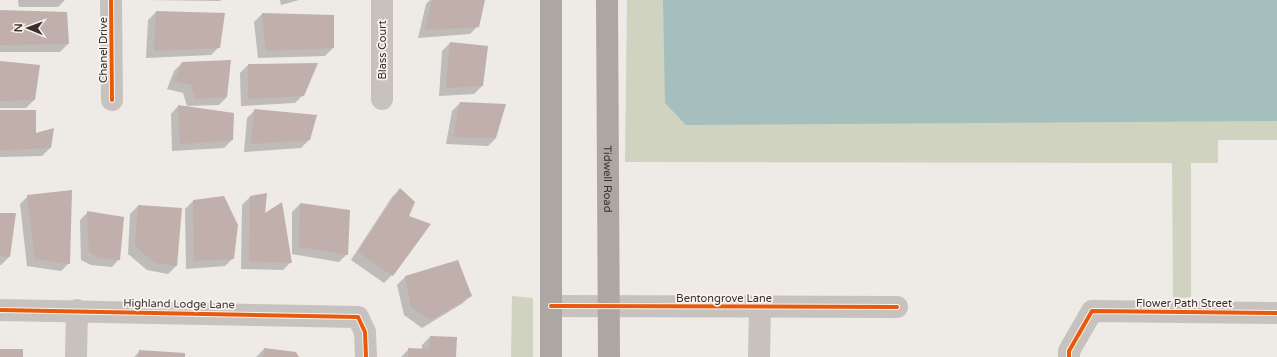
<svg xmlns="http://www.w3.org/2000/svg" width="1277" height="357" viewBox="0 0 1277 357" font-family="'Varela Round',sans-serif">
  <style>
    .green { fill: #d1d3c1 }
    .water { fill: #a4bfbd }
    .shadow { fill: #0003 }
    .building { fill: #c0afaa }
    .lines { fill: none; stroke-linecap: round; stroke-linejoin: round }
    .minor { stroke: #c8c2bf; stroke-width: 22 }
    .major { stroke: #ada7a4; stroke-width: 22 }
    .cycleway-casing { stroke: #faf4ef; stroke-width: 6 }
    .cycleway { stroke: #e8590c; stroke-width: 4 }
    .labels { text-anchor: middle; dominant-baseline: central; stroke-width: 3.5; stroke-linejoin: round; paint-order: stroke }
    .street-label { font-size: 11px; fill: #39302d; stroke: #faf4ef }
  </style>
  <rect width="100%" height="100%" fill="#eeeae6"/>
  <g class="green">
    <path d="M 627,0 L 1277,0 L 1277,140 L 1218,140 L 1218,163 L 1191,163 L 1191,297 L 1173,299 L 1172,163 L 625,162 Z"/>
    <path d="M 512,296 L 533,298 L 533,357 L 511,357 Z"/>
  </g>
  <path class="water" d="M 663,0 L 1277,0 L 1277,121 L 686,125 L 665,103 Z"/>
  <g class="shadow">
    <path d="M 18,0 L 65,0 L 58,7 L 19,7 Z"/>
    <path d="M 145,0 L 221,0 L 220,1 Z"/>
    <path d="M 280,0 L 299,0 L 281,5 Z"/>
    <path d="M 430,0 L 484,0 L 478,26 L 470,34 L 418,38 L 426,4 Z"/>
    <path d="M 0,11 L 68,44 L 60,52 L 0,52 Z"/>
    <path d="M 156,12 L 219,47 L 211,55 L 146,58 L 148,20 Z"/>
    <path d="M 262,14 L 333,48 L 325,56 L 258,58 L 254,22 Z"/>
    <path d="M 450,43 L 482,86 L 474,94 L 439,96 L 442,51 Z"/>
    <path d="M 0,62 L 34,100 L 26,108 L 0,108 Z"/>
    <path d="M 182,63 L 227,97 L 219,105 L 187,106 L 183,93 L 167,89 L 174,71 Z"/>
    <path d="M 248,65 L 303,95 L 295,103 L 241,106 L 240,73 Z"/>
    <path d="M 460,103 L 496,138 L 488,146 L 446,144 L 452,111 Z"/>
    <path d="M 178,106 L 232,140 L 224,148 L 172,151 L 171,114 Z"/>
    <path d="M 255,110 L 309,140 L 301,148 L 244,152 L 247,118 Z"/>
    <path d="M 0,111 L 35,135 L 50,148 L 42,156 L 0,157 Z"/>
    <path d="M 400,189 L 392,275 L 384,283 L 351,260 L 392,197 Z"/>
    <path d="M 28,196 L 69,263 L 61,271 L 27,266 L 20,204 Z"/>
    <path d="M 250,197 L 264,215 L 291,262 L 283,270 L 241,269 L 242,205 Z"/>
    <path d="M 193,201 L 233,258 L 225,266 L 186,269 L 185,209 Z"/>
    <path d="M 300,204 L 347,254 L 339,262 L 292,254 L 292,212 Z"/>
    <path d="M 138,206 L 176,266 L 168,274 L 147,270 L 128,254 L 130,214 Z"/>
    <path d="M 88,212 L 119,259 L 112,267 L 91,265 L 81,260 L 80,220 Z"/>
    <path d="M 0,214 L 9,257 L 1,265 L 0,265 Z"/>
    <path d="M 405,277 L 471,295 L 463,303 L 422,328 L 404,315 L 397,285 Z"/>
    <path d="M 430,337 L 455,357 L 401,357 L 409,349 L 422,349 L 422,345 Z"/>
    <path d="M 264,349 L 298,357 L 256,357 Z"/>
    <path d="M 140,351 L 184,357 L 134,357 Z"/>
  </g>
  <g class="building">
    <path d="M 432,0 L 485,0 L 479,27 L 425,30 Z"/>
    <path d="M 0,10 L 67,12 L 69,44 L 0,45 Z"/>
    <path d="M 156,11 L 225,13 L 220,48 L 154,51 Z"/>
    <path d="M 262,13 L 334,15 L 334,48 L 266,51 Z"/>
    <path d="M 450,42 L 488,46 L 483,86 L 446,88 Z"/>
    <path d="M 231,60 L 227,97 L 195,99 L 191,85 L 174,81 L 182,62 Z"/>
    <path d="M 0,61 L 40,65 L 35,100 L 0,101 Z"/>
    <path d="M 318,63 L 304,96 L 248,99 L 248,64 Z"/>
    <path d="M 460,102 L 506,104 L 496,138 L 453,137 Z"/>
    <path d="M 178,105 L 234,113 L 233,140 L 180,144 Z"/>
    <path d="M 254,109 L 317,115 L 310,140 L 251,144 Z"/>
    <path d="M 0,110 L 36,110 L 36,133 L 54,128 L 51,148 L 0,150 Z"/>
    <path d="M 400,188 L 415,202 L 409,216 L 431,224 L 393,276 L 358,252 Z"/>
    <path d="M 72,190 L 70,264 L 35,259 L 27,195 Z"/>
    <path d="M 267,193 L 265,213 L 282,202 L 292,263 L 249,261 L 250,196 Z"/>
    <path d="M 224,196 L 238,225 L 234,259 L 194,261 L 193,200 Z"/>
    <path d="M 300,203 L 350,210 L 348,255 L 299,247 Z"/>
    <path d="M 138,205 L 182,208 L 177,266 L 155,263 L 135,246 Z"/>
    <path d="M 87,211 L 124,217 L 120,260 L 99,258 L 89,252 Z"/>
    <path d="M 0,213 L 16,213 L 10,257 L 0,256 Z"/>
    <path d="M 458,260 L 472,296 L 431,320 L 411,307 L 405,276 Z"/>
    <path d="M 430,336 L 457,337 L 456,357 L 408,357 L 408,348 L 429,349 Z"/>
    <path d="M 264,348 L 296,352 L 299,357 L 263,357 Z"/>
    <rect x="0" y="349" width="23" height="8"/>
    <path d="M 139,350 L 185,353 L 185,357 L 138,357 Z"/>
  </g>
  <g class="lines">
    <g class="minor">
      <path d="M 111,0 L 112,100"/>
      <path d="M 382,0 L 382,99"/>
      <path d="M 551,306 L 897,307"/>
      <path d="M 0,310 L 358,317 L 365,332 L 366,357"/>
      <path d="M 76,357 L 77,310"/>
      <path d="M 759,357 L 760,307"/>
      <path d="M 1069,357 L 1069,351 L 1092,311 L 1277,313"/>
    </g>
    <g class="major">
      <path d="M 551,0 L 551,357"/>
      <path id="s1" d="M 607,0 L 609,357"/>
    </g>
    <defs>
      <g id="cycleway">
        <path d="M 111,0 L 112,100"/>
        <path d="M 551,306 L 897,307"/>
        <path d="M 0,310 L 358,317 L 365,332 L 366,357"/>
        <path d="M 1069,357 L 1069,351 L 1092,311 L 1277,313"/>
      </g>
    </defs>
    <use href="#cycleway" class="cycleway-casing"/>
    <use href="#cycleway" class="cycleway"/>
  </g>
  <g class="labels">
    <g class="street-label">
      <text transform="translate(103 50) rotate(-90)">Chanel Drive</text>
      <text transform="translate(382 50) rotate(-90)">Blass Court</text>
      <text stroke="none"><textPath href="#s1" startOffset="179">Tidwell Road</textPath></text>
      <text x="724" y="298">Bentongrove Lane</text>
      <text x="1184" y="303">Flower Path Street</text>
      <text transform="translate(179 304) rotate(1)">Highland Lodge Lane</text>
    </g>
  </g>
  <g transform="translate(28 28) rotate(271)" stroke="#faf4ef" stroke-width="3" paint-order="stroke">
  <path d="M0-3L7 15L0 10L-7 15Z" fill="#39302d"/>
  <text y="-6" font-size="11" font-weight="bold" text-anchor="middle" fill="#39302d">N</text>
  </g>
</svg>
